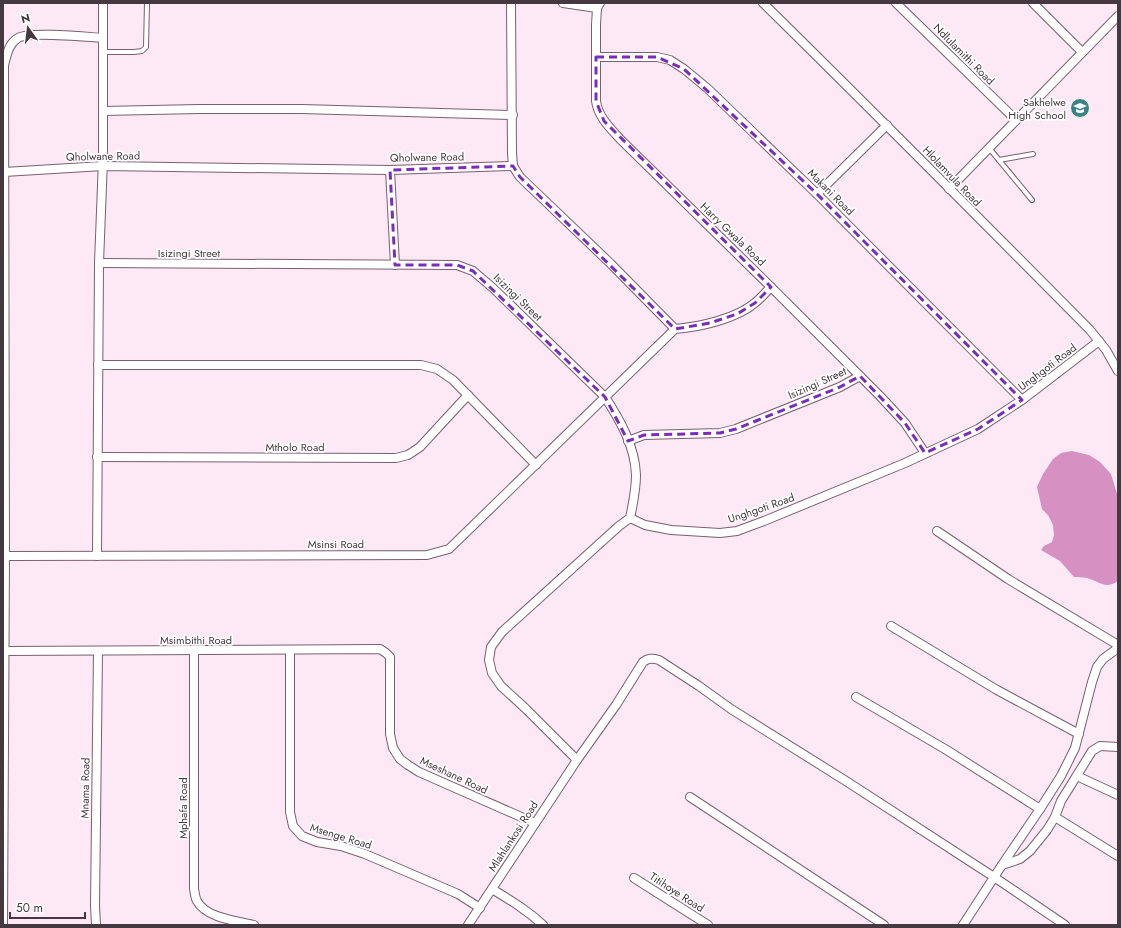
<svg xmlns="http://www.w3.org/2000/svg" width="1121" height="928" viewBox="0 0 1121 928" font-family="Jost,sans-serif">
  <style>
    .water { fill: #d690c1 }
    .lines { fill: none; stroke-linecap: round; stroke-linejoin: round }
    .lane-casing { stroke: #7a5f71; stroke-width: 6 }
    .street-casing { stroke: #7a5f71; stroke-width: 10 }
    .lane { stroke: #fff; stroke-width: 4 }
    .street { stroke: #fff; stroke-width: 8 }
    .marked { fill: none; stroke: #7b2cbf; stroke-width: 3; stroke-dasharray: 8 5; stroke-linejoin: round }
    .labels { text-anchor: middle; dominant-baseline: central; stroke-width: 3.5; stroke-linejoin: round; paint-order: stroke }
    .street-label { font-size: 11px; fill: #453840; stroke: #fff }
    .poi-label { font-size: 11px; fill: #453840; stroke: #fff; text-anchor: end }
  </style>
  <rect width="100%" height="100%" fill="#fce9f5"/>
  <path class="water" d="M 1072,451 L 1089,455 L 1100,462 L 1111,474 L 1118,497 L 1118,581 C 1105,590 1099,581 1087,578 C 1083,577 1078,577 1074,577 L 1060,561 L 1041,550 L 1044,546 L 1052,542 L 1054,535 L 1053,525 L 1048,515 L 1042,509 L 1037,487 L 1043,474 L 1053,459 L 1061,453 Z"/>
  <g class="lines">
    <defs>
      <g id="lane">
        <path d="M 103,52 L 134,52 L 142,51 L 146,47 L 147,3"/>
        <path d="M 989,148 L 1032,200"/>
        <path d="M 999,160 L 1033,154"/>
      </g>
      <g id="street">
        <path d="M 511,3 L 512,153 L 513,166 L 520,177 L 610,263 L 675,329 C 699,327 737,319 756,302 C 761,298 766,292 771,287"/>
        <path d="M 563,3 L 597,8"/>
        <path d="M 600,3 L 597,8 L 596,25 L 596,101 C 598,117 611,129 621,140 L 771,287 L 880,396 L 905,423 L 925,453"/>
        <path d="M 763,3 C 873,111 982,221 1090,330 L 1106,350 L 1118,371"/>
        <path d="M 896,3 L 1016,120"/>
        <path d="M 1033,3 L 1082,52"/>
        <path d="M 596,57 L 657,57 L 670,60 L 684,69 L 707,88 L 817,194 L 1022,400"/>
        <path d="M 103,111 L 199,109 L 302,109 L 513,115"/>
        <path d="M 390,170 L 395,265"/>
        <path d="M 4,172 L 103,166 L 390,170 L 513,166"/>
        <path d="M 949,189 L 1118,16"/>
        <path d="M 817,194 L 887,125"/>
        <path d="M 99,263 L 457,265 L 473,271 L 493,288 L 605,397 C 620,420 635,446 636,475 C 636,489 633,504 630,518"/>
        <path d="M 98,365 L 421,365 L 437,369 L 453,380 L 536,465"/>
        <path d="M 628,441 L 644,435 L 720,433 L 736,429 L 840,387 L 860,376"/>
        <path d="M 97,457 L 396,458 L 408,455 L 420,447 L 468,395"/>
        <path d="M 630,518 L 645,525 L 671,530 L 720,533 L 737,531 L 764,521 L 905,463 L 978,429 L 1022,400 L 1099,341"/>
        <path d="M 937,531 L 1008,579 L 1118,645"/>
        <path d="M 5,556 L 427,555 L 449,549 L 675,329"/>
        <path d="M 97,556 L 99,263 L 103,160 L 103,3"/>
        <path d="M 891,626 L 997,690 L 1079,734"/>
        <path d="M 290,650 L 290,812 L 293,826 L 302,836 L 317,842 L 341,846 L 365,854 L 458,894 L 480,908"/>
        <path d="M 4,651 L 380,649 L 386,653 L 390,657 L 390,734 L 393,748 L 400,759 L 408,765 L 419,772 L 535,823"/>
        <path d="M 194,651 L 194,889 C 195,893 195,898 197,901 C 206,918 237,921 254,925"/>
        <path d="M 856,697 L 945,749 L 1040,809"/>
        <path d="M 577,760 L 525,708 L 501,686 L 492,673 L 489,660 L 491,647 L 502,632 L 619,526 L 630,518"/>
        <path d="M 1077,776 L 1118,795"/>
        <path d="M 690,797 L 884,925"/>
        <path d="M 1055,817 L 1118,856"/>
        <path d="M 1002,865 L 1020,859 L 1030,851 L 1047,830 L 1055,817 L 1061,801 L 1092,751 L 1100,746 L 1118,747"/>
        <path d="M 634,878 L 708,925"/>
        <path d="M 492,889 C 510,900 527,910 543,925"/>
        <path d="M 3,925 L 5,556 L 4,65 C 7,55 8,44 18,38 C 28,31 88,37 103,38"/>
        <path d="M 96,925 L 95,906 L 98,651"/>
        <path d="M 468,925 L 577,760 L 616,705 L 643,662 C 648,658 652,658 659,660 L 699,686 L 731,709 L 846,781 L 994,877 L 1065,925"/>
        <path d="M 963,925 L 1002,865 L 1040,809 L 1061,776 L 1075,748 L 1092,682 L 1097,667 L 1103,659 L 1118,648"/>
      </g>
    </defs>
    <use href="#lane" class="lane-casing"/>
    <use href="#street" class="street-casing"/>
    <use href="#lane" class="lane"/>
    <use href="#street" class="street"/>
  </g>
  <path class="marked" d="M 596,57 L 657,57 L 684,69 L 817,194 L 1022,400 L 978,429 L 925,453 L 905,423 L 860,376 L 840,387 L 736,429 L 720,433 L 644,435 L 628,441 L 605,397 L 473,271 L 457,265 L 395,265 L 390,170 L 513,166 L 520,177 L 675,329 L 710,323 L 737,314 L 755,303 L 771,287 L 604,121 L 596,101 Z"/>
  <defs>
    <symbol id="school-disc" viewBox="-11 -11 22 22"><circle r="9.5" fill="#398285" stroke="#fff"/><path d="M0-5L7-2L0 1L-7-2ZM-4 1L0 2.5L4 1V4Q0 6-4 4Z" fill="#fff"/></symbol>
  </defs>
  <g fill-rule="evenodd">
    <use href="#school-disc" x="1069" y="97" width="22" height="22"/>
  </g>
  <g class="labels">
    <g class="street-label">
      <text transform="translate(964 54) rotate(45)">Ndlulamithi Road</text>
      <text transform="translate(103 156) rotate(-1)">Qholwane Road</text>
      <text transform="translate(427 157) rotate(-1)">Qholwane Road</text>
      <text transform="translate(952 176) rotate(46)">Hlolamvula Road</text>
      <text transform="translate(831 192) rotate(45)">Makani Road</text>
      <text transform="translate(733 234) rotate(44)">Harry Gwala Road</text>
      <text x="189" y="253">Isizingi Street</text>
      <text transform="translate(518 297) rotate(44)">Isizingi Street</text>
      <text transform="translate(1047 367) rotate(-37)">Unghgoti Road</text>
      <text transform="translate(817 383) rotate(-24)">Isizingi Street</text>
      <text x="295" y="447">Mtholo Road</text>
      <text transform="translate(761 508) rotate(-19)">Unghgoti Road</text>
      <text x="336" y="544">Msinsi Road</text>
      <text x="196" y="640">Msimbithi Road</text>
      <text transform="translate(454 775) rotate(25)">Mseshane Road</text>
      <text transform="translate(85 788) rotate(-89)">Mnama Road</text>
      <text transform="translate(183 808) rotate(-90)">Mphafa Road</text>
      <text transform="translate(341 836) rotate(17)">Msenge Road</text>
      <text transform="translate(513 836) rotate(-57)">Mlahlankosi Road</text>
      <text transform="translate(677 892) rotate(33)">Titihoye Road</text>
    </g>
    <g class="poi-label">
      <text x="1066" y="102">Sakhelwe<tspan x="1066" dy="13">High School</tspan></text>
    </g>
  </g>
  <rect width="1121" height="928" fill="none" stroke="#453840" stroke-width="8"/>
  <g transform="translate(28 28) rotate(346)" stroke="#ffffff" stroke-width="3" paint-order="stroke">
  <path d="M0-3L7 15L0 10L-7 15Z" fill="#453840"/>
  <text y="-6" font-size="11" font-weight="bold" text-anchor="middle" fill="#453840">N</text>
  </g>
  <path d="M10 912v6h75v-6" fill="none" stroke="#453840" stroke-width="2"/>
  <text x="16" y="912" font-size="12" fill="#453840" stroke="#ffffff" stroke-width="3" paint-order="stroke">50 m</text>
</svg>
